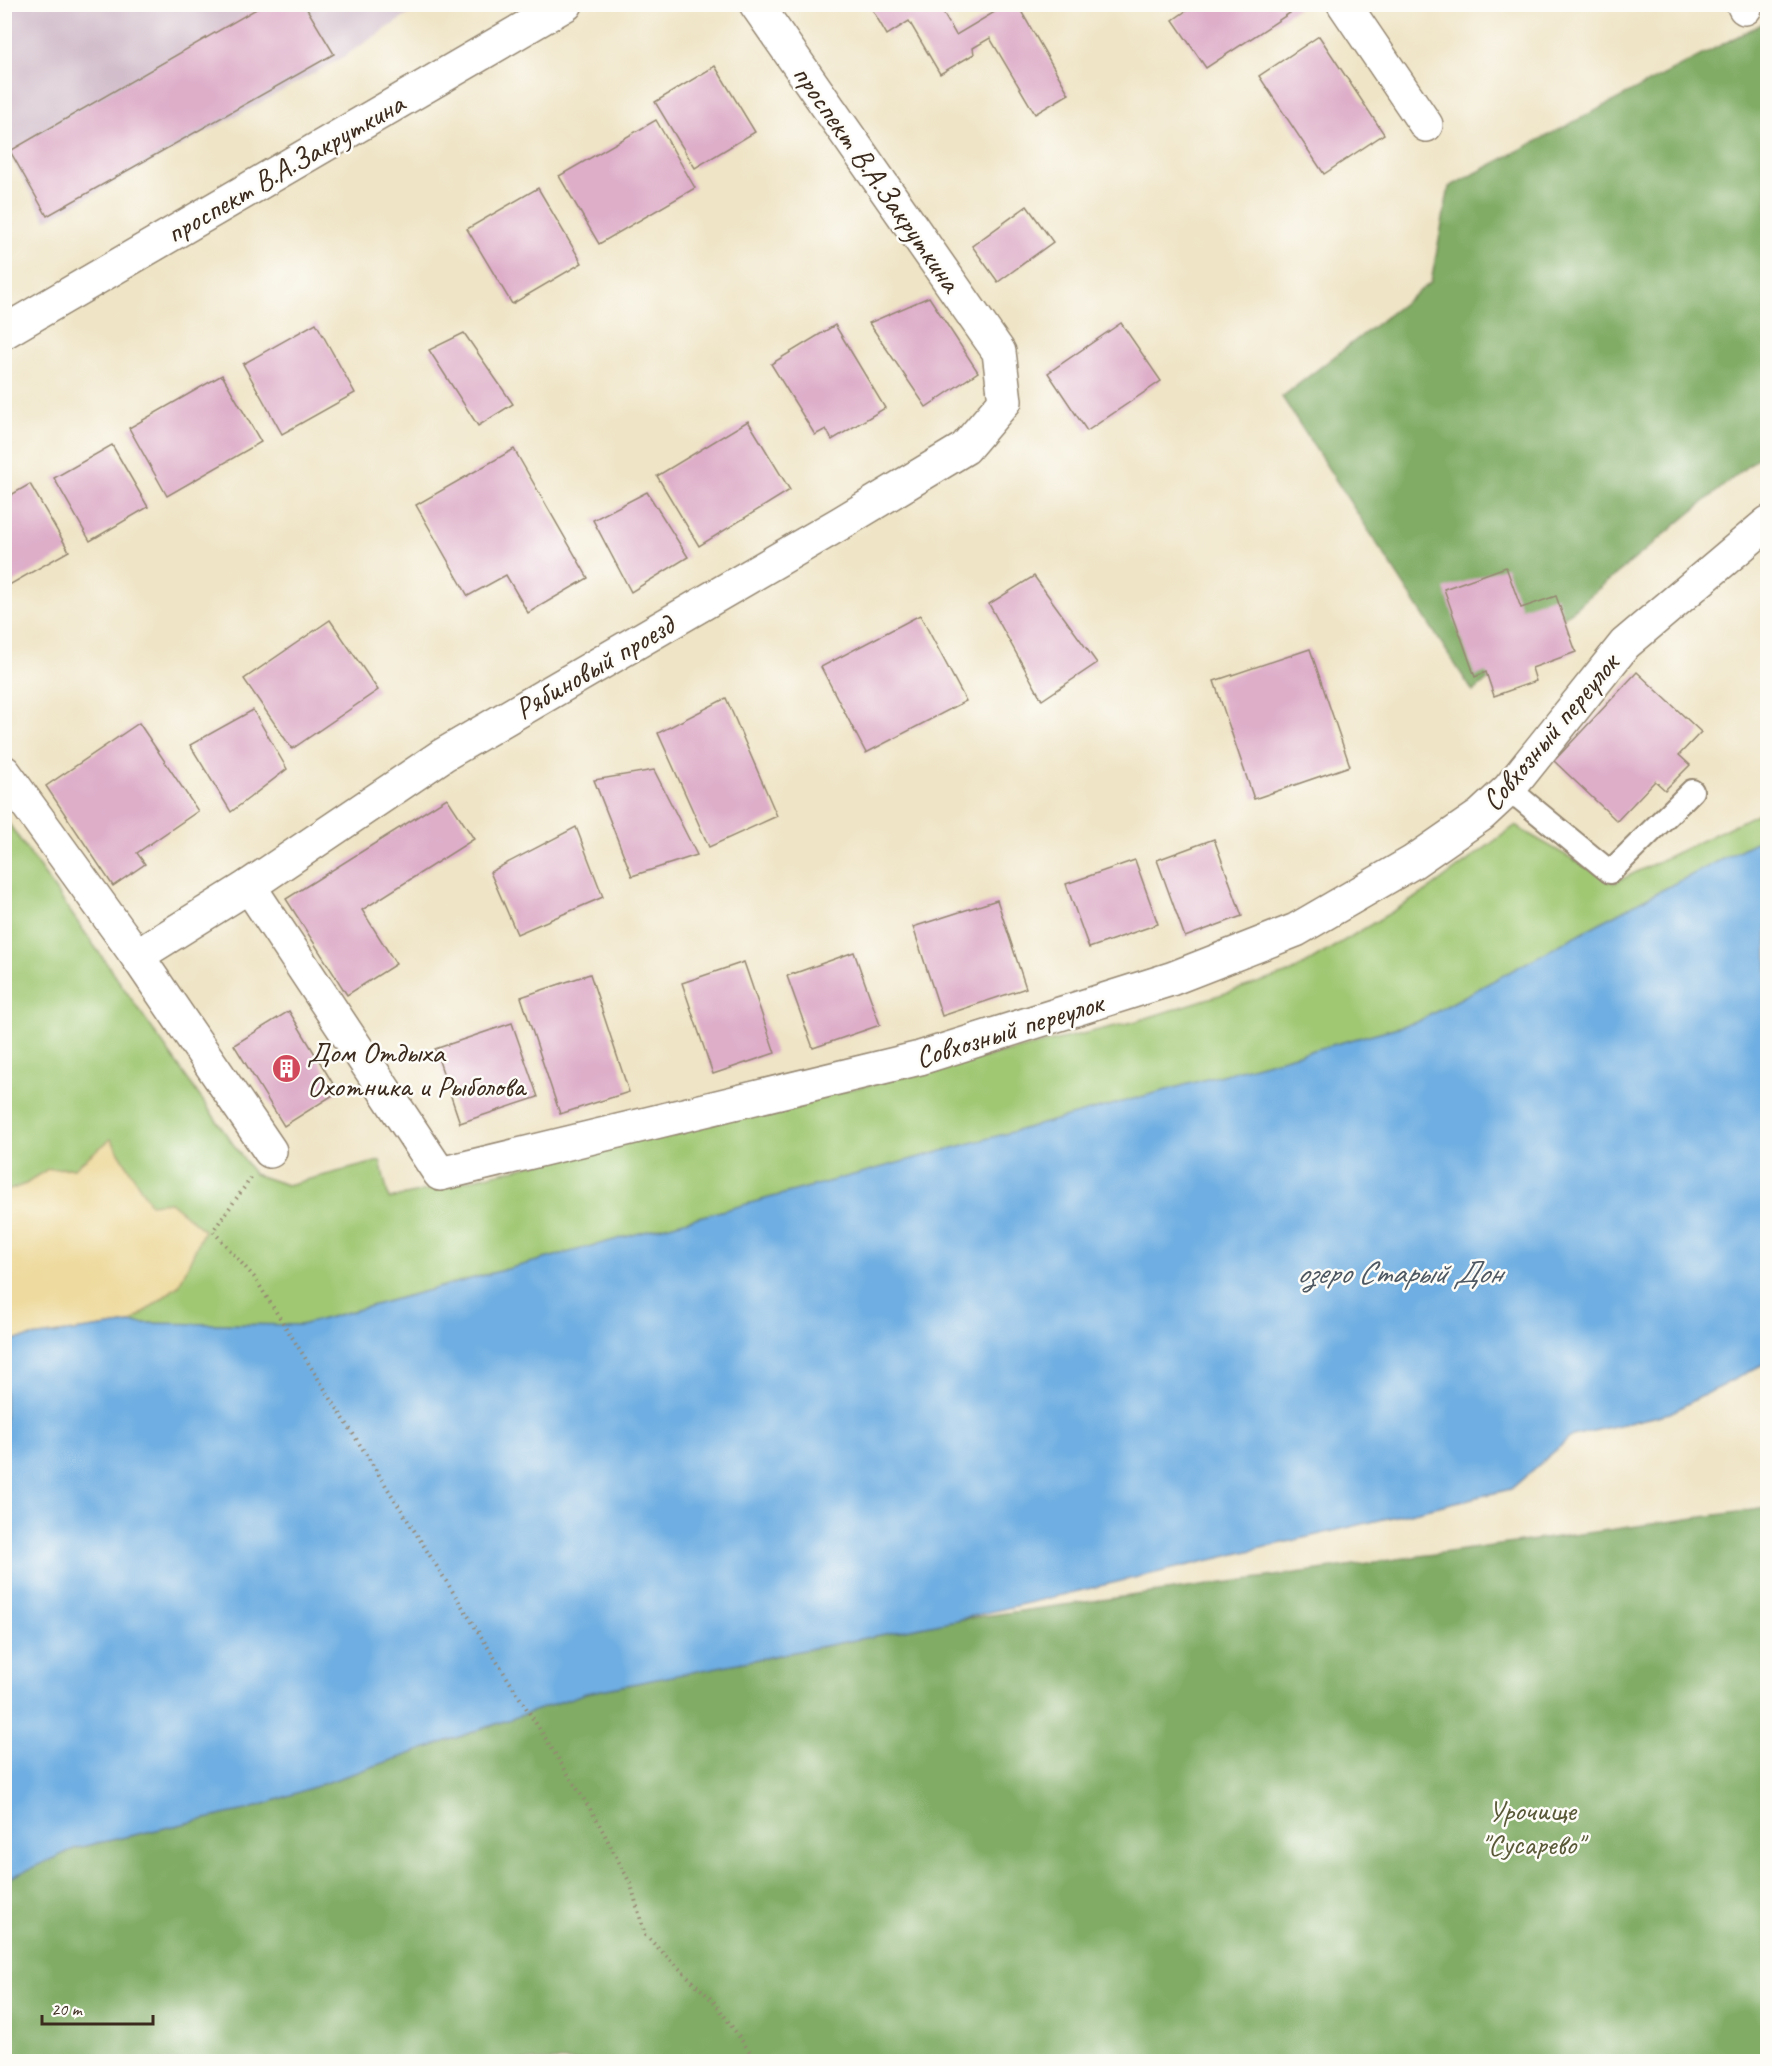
<svg xmlns="http://www.w3.org/2000/svg" width="1772" height="2066" viewBox="0 0 1772 2066" font-family="Caveat,sans-serif">
  <style>
    .industrial { fill: #d1bdcb }
    .green { fill: #a0c873; stroke: #6e7948; stroke-width: 1.5 }
    .forest { fill: #80ac65; stroke: #5e6b42; stroke-width: 1.5 }
    .sand { fill: #eeda9e; stroke: #94825e; stroke-width: 1.5 }
    .water { fill: #6eaee2; stroke: #546c80; stroke-width: 1.5 }
    .building { fill: #deaec9 }
    .lines { fill: none; stroke-linecap: round; stroke-linejoin: round }
    .lane-casing { stroke: #958772; stroke-width: 26 }
    .street-casing { stroke: #958772; stroke-width: 36 }
    .path { stroke: #958772; stroke-width: 4; stroke-dasharray: 1.5 4.5; stroke-linecap: butt }
    .lane { stroke: #fff; stroke-width: 22 }
    .street { stroke: #fff; stroke-width: 33 }
    .labels { text-anchor: middle; dominant-baseline: central; stroke-width: 5; stroke-linejoin: round; paint-order: stroke }
    .street-label { font-size: 30px; fill: #3b2a1e; stroke: #fdfcf7 }
    .poi-label { font-size: 30px; fill: #3b2a1e; stroke: #fdfcf7; text-anchor: start }
    .park-label { font-size: 30px; fill: #595938; stroke: #fdfcf7 }
    .water-label { font-size: 32px; font-style: italic; fill: #4d5863; stroke: #fdfcf7 }
  </style>
  <rect width="100%" height="100%" fill="#fdfcf7"/>
  <filter id="ink" filterUnits="userSpaceOnUse"><feTurbulence type="fractalNoise" baseFrequency=".0167" numOctaves="2"/><feDisplacementMap in="SourceGraphic" scale="12" xChannelSelector="R" yChannelSelector="G"/><feConvolveMatrix kernelMatrix="1 2 1 2 8 2 1 2 1" color-interpolation-filters="sRGB"/></filter>
  <filter id="wash" filterUnits="userSpaceOnUse"><feTurbulence type="fractalNoise" baseFrequency=".008" numOctaves="4" result="noise"/><feDisplacementMap in="SourceGraphic" scale="24" xChannelSelector="R" yChannelSelector="G"/><feGaussianBlur stdDeviation="1.35" result="paint"/><feColorMatrix in="noise" values="0 0 0 0 0 0 0 0 0 0 0 0 0 0 0 0 0 1.4 0 .05"/><feComposite in="paint" operator="in"/></filter>
  <g filter="url(#wash)">
    <rect width="100%" height="100%" fill="#efe4c6"/>
    <path class="industrial" d="M 4,5 L 423,5 L 340,59 L 46,220 L 5,147 Z"/>
    <path class="green" d="M 1767,809 L 1768,836 L 1633,905 L 1417,1022 L 301,1325 L 130,1323 L 179,1285 L 150,1204 L 132,1176 L 74,1168 L 48,1169 L 26,1184 L 5,1192 L 4,817 L 254,1174 L 287,1185 L 380,1161 L 389,1199 L 1137,1021 L 1292,972 L 1425,892 L 1515,826 L 1614,883 Z"/>
    <g class="forest">
      <path d="M 1767,21 L 1767,450 L 1473,692 L 1282,397 L 1431,282 L 1449,187 Z"/>
      <path d="M 1767,1508 L 1767,2061 L 5,2061 L 4,1880 L 76,1848 L 250,1809 L 586,1693 L 956,1620 Z"/>
    </g>
    <path class="sand" d="M 111,1139 L 150,1204 L 170,1202 L 204,1230 L 179,1285 L 130,1323 L 11,1340 L 5,1344 L 4,1192 L 26,1184 L 48,1169 L 74,1168 Z"/>
    <path class="water" d="M 1767,836 L 1767,1362 L 1670,1413 L 1572,1436 L 1511,1489 L 956,1620 L 586,1693 L 250,1809 L 76,1848 L 5,1880 L 5,1344 L 11,1340 L 130,1323 L 301,1325 L 1417,1022 L 1633,905 Z"/>
    <g id="blocks">
      <g class="building">
        <path d="M 265,4 L 304,4 L 334,54 L 47,216 L 10,151 Z"/>
        <path d="M 869,4 L 942,4 L 939,6 L 956,35 L 1008,4 L 1017,4 L 1069,94 L 1035,114 L 990,38 L 973,48 L 974,54 L 940,74 L 909,21 L 887,35 Z"/>
        <path d="M 1196,4 L 1297,4 L 1299,7 L 1206,68 L 1173,20 Z"/>
        <path d="M 1319,36 L 1384,134 L 1324,174 L 1259,76 Z"/>
        <path d="M 715,66 L 755,132 L 695,168 L 655,102 Z"/>
        <path d="M 656,120 L 695,188 L 599,244 L 559,176 Z"/>
        <path d="M 538,188 L 582,263 L 512,304 L 467,229 Z"/>
        <path d="M 1027,206 L 1053,242 L 998,282 L 972,246 Z"/>
        <path d="M 929,297 L 978,372 L 926,407 L 869,323 Z"/>
        <path d="M 316,323 L 355,393 L 282,434 L 243,364 Z"/>
        <path d="M 1121,323 L 1161,381 L 1087,431 L 1048,373 Z"/>
        <path d="M 835,325 L 885,408 L 832,440 L 826,429 L 815,435 L 771,364 Z"/>
        <path d="M 464,333 L 513,404 L 478,426 L 429,350 Z"/>
        <path d="M 222,375 L 261,442 L 167,496 L 129,428 Z"/>
        <path d="M 748,421 L 790,490 L 699,546 L 657,476 Z"/>
        <path d="M 112,445 L 148,507 L 90,541 L 54,478 Z"/>
        <path d="M 514,449 L 588,578 L 528,613 L 506,575 L 468,596 L 416,505 Z"/>
        <path d="M 30,484 L 69,551 L 4,588 L 4,499 Z"/>
        <path d="M 647,492 L 688,557 L 631,592 L 593,520 Z"/>
        <path d="M 1506,567 L 1521,608 L 1556,596 L 1576,652 L 1532,668 L 1536,681 L 1494,696 L 1486,672 L 1475,677 L 1444,589 Z"/>
        <path d="M 1034,576 L 1097,663 L 1042,700 L 989,604 Z"/>
        <path d="M 920,615 L 966,701 L 866,753 L 821,667 Z"/>
        <path d="M 330,620 L 378,690 L 292,749 L 244,679 Z"/>
        <path d="M 1310,649 L 1350,766 L 1254,799 L 1214,681 Z"/>
        <path d="M 1637,672 L 1701,732 L 1679,755 L 1690,765 L 1665,790 L 1655,781 L 1617,821 L 1554,761 Z"/>
        <path d="M 726,698 L 777,816 L 709,847 L 658,733 Z"/>
        <path d="M 253,710 L 287,769 L 231,812 L 190,745 Z"/>
        <path d="M 139,723 L 198,811 L 137,853 L 145,864 L 113,886 L 46,786 Z"/>
        <path d="M 654,770 L 697,855 L 632,876 L 594,780 Z"/>
        <path d="M 447,798 L 474,839 L 362,910 L 396,964 L 347,995 L 286,899 Z"/>
        <path d="M 576,827 L 603,897 L 517,934 L 490,872 Z"/>
        <path d="M 1214,839 L 1242,916 L 1185,937 L 1157,860 Z"/>
        <path d="M 1135,860 L 1158,924 L 1089,948 L 1066,884 Z"/>
        <path d="M 997,900 L 1026,988 L 942,1016 L 913,927 Z"/>
        <path d="M 854,952 L 880,1025 L 813,1048 L 787,976 Z"/>
        <path d="M 744,962 L 775,1053 L 713,1074 L 682,983 Z"/>
        <path d="M 590,974 L 629,1092 L 560,1114 L 521,997 Z"/>
        <path d="M 289,1011 L 338,1092 L 284,1126 L 234,1045 Z"/>
        <path d="M 512,1023 L 538,1097 L 460,1123 L 435,1049 Z"/>
      </g>
    </g>
  </g>
  <g filter="url(#ink)">
    <use href="#blocks" fill-opacity="0" stroke="#958772" stroke-width="1.5"/>
    <g class="lines">
      <defs>
        <path id="lane" d="M 1509,789 L 1610,872 L 1692,791"/>
        <g id="street">
          <path d="M 1344,4 L 1426,125"/>
          <path d="M 1743,4 L 1745,8"/>
          <path d="M 4,332 L 566,4"/>
          <path d="M 4,772 L 137,956 L 270,1151"/>
          <path d="M 249,886 L 440,1174 L 920,1058 L 1171,979 L 1296,930 L 1413,862 L 1481,815 L 1509,789 L 1625,644 L 1768,523"/>
          <path d="M 137,956 L 249,886 L 443,755 L 841,523 L 965,448 L 1005,401 L 999,352 L 756,4"/>
        </g>
      </defs>
      <use href="#lane" class="lane-casing"/>
      <use href="#street" class="street-casing"/>
      <path class="path" d="M 251,1178 L 213,1231 L 254,1277 L 597,1820 L 631,1885 L 645,1935 L 715,2003 L 757,2062"/>
      <use href="#lane" class="lane"/>
      <use href="#street" class="street"/>
    </g>
  </g>
  <defs>
    <symbol id="building-disc" viewBox="-11 -11 22 22"><circle r="9.5" fill="#d1495b" stroke="#fdfcf7"/><path d="M-4-6H4V6H1V3H-1V6H-4ZM-2.5-4.3h1.7v1.8h-1.7ZM.8-4.3h1.7v1.8H.8ZM-2.5-1h1.7V.8h-1.7ZM.8-1h1.7V.8H.8Z" fill="#fff"/></symbol>
  </defs>
  <g fill-rule="evenodd">
    <use href="#building-disc" x="270" y="1052" width="33" height="33"/>
  </g>
  <g class="labels">
    <g class="street-label">
      <text transform="translate(285 168) rotate(-30)">проспект В.А.Закруткина</text>
      <text transform="translate(877 178) rotate(55)">проспект В.А.Закруткина</text>
      <text transform="translate(594 667) rotate(-30)">Рябиновый проезд</text>
      <text transform="translate(1550 732) rotate(-50)">Совхозный переулок</text>
      <text transform="translate(1009 1030) rotate(-17)">Совхозный переулок</text>
    </g>
    <g class="poi-label">
      <text x="307" y="1052">Дом Отдыха<tspan x="307" dy="34">Охотника и Рыболова</tspan></text>
    </g>
    <g class="park-label">
      <text x="1532" y="1810">Урочище<tspan x="1532" dy="34">"Сусарево"</tspan></text>
    </g>
    <g class="water-label">
      <text x="1399" y="1272">озеро Старый Дон</text>
    </g>
  </g>
  <rect width="1772" height="2066" fill="none" stroke="#fdfcf7" stroke-width="24"/>
  <path d="M42 2015v9h111v-9" fill="none" stroke="#3b2a1e" stroke-width="3"/>
  <text x="51" y="2015" font-size="18" fill="#3b2a1e" stroke="#fdfcf7" stroke-width="4.5" paint-order="stroke">20 m</text>
</svg>
